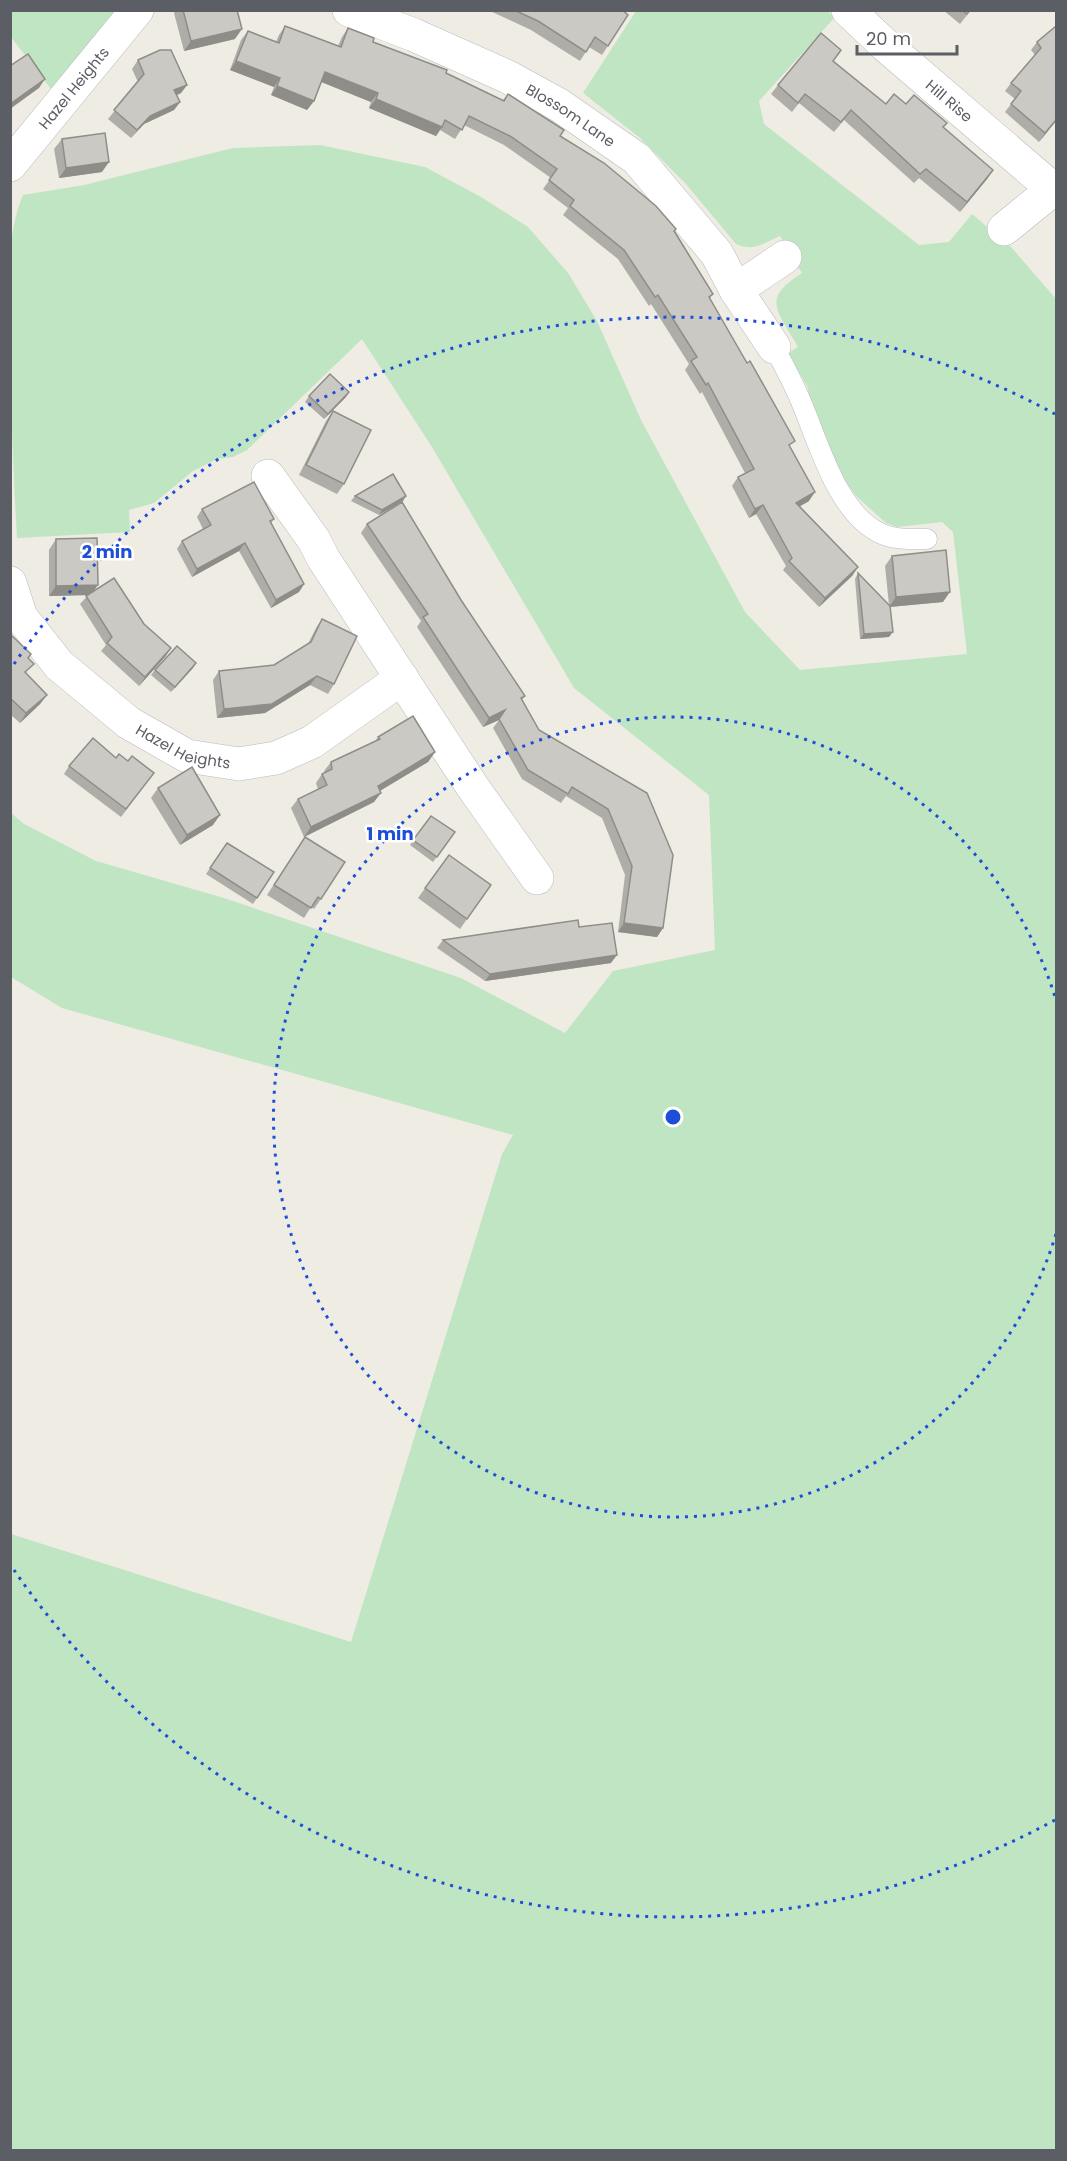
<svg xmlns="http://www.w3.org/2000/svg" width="1067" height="2161" viewBox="0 0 1067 2161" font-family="Poppins,sans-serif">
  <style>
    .green { fill: #c0e5c3 }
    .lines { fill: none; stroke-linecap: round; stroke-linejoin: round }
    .lane-casing { stroke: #b8babf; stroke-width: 21 }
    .street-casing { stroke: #b8babf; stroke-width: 34 }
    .lane { stroke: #fff; stroke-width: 20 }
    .street { stroke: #fff; stroke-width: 33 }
    .wall { fill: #afada8 }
    .shaded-wall { fill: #8e8d88 }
    .building { fill: #cbc9c3; stroke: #8e8d88; stroke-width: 1.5 }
    .ring { fill: none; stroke: #1d4ed8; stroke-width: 3; stroke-dasharray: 3 6 }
    .labels { text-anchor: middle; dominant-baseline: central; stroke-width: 5; stroke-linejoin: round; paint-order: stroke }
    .street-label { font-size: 15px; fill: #5b5e64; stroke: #fff }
    .centre { fill: #1d4ed8; stroke: #fff; stroke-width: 3 }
    .ring-label { font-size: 18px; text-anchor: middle; font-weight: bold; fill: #1d4ed8; stroke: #fff; stroke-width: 5; stroke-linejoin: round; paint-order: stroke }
  </style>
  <rect width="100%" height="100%" fill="#eeece3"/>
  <g class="green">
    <path d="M 11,11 L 122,11 L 51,89 L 11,37 Z"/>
    <path d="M 636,11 L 827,11 L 835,17 L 759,101 L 764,124 L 919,245 L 949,242 L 972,214 L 1011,247 L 1056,299 L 1056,2150 L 11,2150 L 11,1534 L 351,1642 L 502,1154 L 513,1135 L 62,1008 L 11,977 L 11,813 L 24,824 L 96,861 L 224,898 L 461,978 L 565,1033 L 613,971 L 715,950 L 709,795 L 574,688 L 432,447 L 362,339 L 247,450 L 233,457 L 217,459 L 193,471 L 154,503 L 129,510 L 130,532 L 17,538 C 13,466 10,394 10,322 C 10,279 6,236 23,195 L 84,185 L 233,148 L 320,145 L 425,167 L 481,197 L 528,227 L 568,273 L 597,321 L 641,420 L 745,612 L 800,670 L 967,654 L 953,532 L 942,522 L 897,527 L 886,523 L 856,496 L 830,460 L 818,431 L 807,386 L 788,353 L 798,347 C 778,310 760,300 802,273 L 780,236 C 763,243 754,252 736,244 L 686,184 L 640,138 L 583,93 Z"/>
  </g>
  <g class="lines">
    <defs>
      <path id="lane" d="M 774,347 C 784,366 794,384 802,404 C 819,444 838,515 882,534 C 896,540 912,539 927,539"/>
      <g id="street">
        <path id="s1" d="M 349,10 L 414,35 L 508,77 L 559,105 L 637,159 L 717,254 L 736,290 L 774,347"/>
        <path id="s2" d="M 848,10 L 885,45 L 1054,190"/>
        <path id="s3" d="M 10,165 L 137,10"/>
        <path d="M 1004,229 L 1056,187"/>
        <path d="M 736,290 L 785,257"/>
        <path d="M 268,476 L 314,540 L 323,558 L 472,786 L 537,878"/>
        <path id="s4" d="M 10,583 L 21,617 L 59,665 L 129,723 L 187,756 L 239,764 L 276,758 L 312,742 L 402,678"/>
      </g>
    </defs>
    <use href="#lane" class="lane-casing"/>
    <use href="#street" class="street-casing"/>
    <use href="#lane" class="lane"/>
    <use href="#street" class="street"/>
  </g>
  <g class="wall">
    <path d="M 176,10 L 237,10 L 235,39 L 184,51 L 174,13 Z"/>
    <path d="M 488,10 L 622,10 L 628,15 L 602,55 L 589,47 L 580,61 L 531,30 Z"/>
    <path d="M 943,10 L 971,10 L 960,24 Z"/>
    <path d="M 285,26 L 338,46 L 342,37 L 348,28 L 373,42 L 446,73 L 503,100 L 508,94 L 675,231 L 713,294 L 710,298 L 790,448 L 809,501 L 800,506 L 858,567 L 852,576 L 819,607 L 783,570 L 786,566 L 756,514 L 749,518 L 732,486 L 738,477 L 745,473 L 702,392 L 700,394 L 685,370 L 689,364 L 651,304 L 649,306 L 618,259 L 563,215 L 568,208 L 543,189 L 551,178 L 504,145 L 464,125 L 455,139 L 440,130 L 436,136 L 369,108 L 371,102 L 321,82 L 314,101 L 307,110 L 271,95 L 274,87 L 230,70 L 241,40 L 248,31 L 276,42 L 279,35 Z"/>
    <path d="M 1056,26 L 1056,121 L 1039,142 L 1005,112 L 1015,99 L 1005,91 L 1011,83 L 1035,55 L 1031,50 L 1037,42 Z"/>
    <path d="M 138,60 L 187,85 L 181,93 L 177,95 L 180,102 L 174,110 L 144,124 L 131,138 L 108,119 L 138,82 L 132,69 Z"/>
    <path d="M 833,61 L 886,104 L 906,104 L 943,128 L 993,170 L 987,179 L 960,212 L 919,178 L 914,183 L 844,120 L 834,132 L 799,103 L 792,112 L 771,94 L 778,85 Z"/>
    <path d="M 62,139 L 102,172 L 59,178 L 54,149 Z"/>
    <path d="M 349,392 L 346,397 L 324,419 L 305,402 L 309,396 Z"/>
    <path d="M 333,411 L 344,484 L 337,494 L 299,475 L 326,421 Z"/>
    <path d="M 355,496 L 403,501 L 379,515 L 351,501 Z"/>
    <path d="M 202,509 L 274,519 L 271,523 L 304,584 L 299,592 L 271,608 L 239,551 L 192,577 L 177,549 L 182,541 L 203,529 L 197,517 Z"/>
    <path d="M 367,524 L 461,600 L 525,696 L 522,700 L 539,730 L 647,793 L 663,928 L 657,937 L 618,932 L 625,875 L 602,818 L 566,796 L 561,803 L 522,779 L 493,728 L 499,720 L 483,727 L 417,627 L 421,621 L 361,533 Z"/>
    <path d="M 56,539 L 94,591 L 144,624 L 171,648 L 165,657 L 139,686 L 101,651 L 106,645 L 80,604 L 88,595 L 49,596 L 49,550 Z"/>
    <path d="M 892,556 L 943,602 L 890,607 L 889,637 L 860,639 L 855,579 L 858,573 L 889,605 L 885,566 Z"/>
    <path d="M 322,619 L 334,684 L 328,694 L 310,685 L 265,713 L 217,718 L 213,680 L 219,671 L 274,665 L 308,644 L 316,628 Z"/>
    <path d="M 10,634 L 29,658 L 26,674 L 47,695 L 40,704 L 20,723 L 10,714 Z"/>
    <path d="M 193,668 L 171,692 L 151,675 L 155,670 Z"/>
    <path d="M 378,737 L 435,752 L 428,762 L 380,791 L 374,802 L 304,837 L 291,808 L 298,799 L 318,789 L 316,783 L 322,774 L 325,773 L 324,771 L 331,762 L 375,741 Z"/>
    <path d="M 116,758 L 154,773 L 121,817 L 64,774 L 69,766 Z"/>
    <path d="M 158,788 L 213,825 L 180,845 L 151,798 Z"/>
    <path d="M 431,816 L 455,832 L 433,862 L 410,845 Z"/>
    <path d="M 305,837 L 321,899 L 314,909 L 311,907 L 304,918 L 267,895 Z"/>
    <path d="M 227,843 L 274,872 L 253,904 L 206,874 Z"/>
    <path d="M 449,855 L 491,885 L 460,929 L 418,898 Z"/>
    <path d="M 579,927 L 611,963 L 485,981 L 437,948 L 443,940 Z"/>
  </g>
  <g class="shaded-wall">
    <path d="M 242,29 L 235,39 L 184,51 L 191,41 Z"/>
    <path d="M 236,61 L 280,78 L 274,87 L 230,70 Z"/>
    <path d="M 325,72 L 378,93 L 371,102 L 319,81 Z"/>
    <path d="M 45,79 L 39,88 L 10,109 L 10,104 Z"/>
    <path d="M 187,85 L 181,93 L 168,99 L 174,90 Z"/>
    <path d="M 277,86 L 314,101 L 307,110 L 271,95 Z"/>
    <path d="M 376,99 L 442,127 L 436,136 L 369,108 Z"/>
    <path d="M 180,102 L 174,110 L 144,124 L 131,138 L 150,116 Z"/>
    <path d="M 1056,120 L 1056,121 L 1039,142 L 1045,133 Z"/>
    <path d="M 109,162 L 102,172 L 59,178 L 66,168 Z"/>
    <path d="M 993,170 L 987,179 L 960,212 L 967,202 Z"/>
    <path d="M 349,392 L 346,397 L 324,419 L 328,414 Z"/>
    <path d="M 815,492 L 809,501 L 790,512 L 796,503 Z"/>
    <path d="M 406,496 L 403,501 L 379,515 L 382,510 Z"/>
    <path d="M 763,505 L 756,514 L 749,518 L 755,509 Z"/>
    <path d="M 245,543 L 239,551 L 192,577 L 197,569 Z"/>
    <path d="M 858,567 L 852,576 L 819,607 L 825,598 Z"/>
    <path d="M 304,584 L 299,592 L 271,608 L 276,600 Z"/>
    <path d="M 98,585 L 91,595 L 49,596 L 56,586 Z"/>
    <path d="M 950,592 L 943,602 L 889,607 L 896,597 Z"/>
    <path d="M 893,632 L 889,637 L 860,639 L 864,634 Z"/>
    <path d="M 171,648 L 165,657 L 139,686 L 145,677 Z"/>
    <path d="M 196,663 L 193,668 L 171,692 L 175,687 Z"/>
    <path d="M 317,676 L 310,685 L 265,713 L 217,718 L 224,709 Z"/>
    <path d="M 47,695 L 40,704 L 20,723 L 26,713 Z"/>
    <path d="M 505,710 L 499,720 L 483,727 L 489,718 Z"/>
    <path d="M 435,752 L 428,762 L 371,796 L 378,786 Z"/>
    <path d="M 381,793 L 374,802 L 304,837 L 311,827 Z"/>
    <path d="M 220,815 L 213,825 L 180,845 L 187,835 Z"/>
    <path d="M 624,923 L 663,928 L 657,937 L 618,932 Z"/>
    <path d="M 617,955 L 611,963 L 485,981 L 490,974 Z"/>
  </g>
  <g class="building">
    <path d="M 183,10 L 237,10 L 242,29 L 191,41 Z"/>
    <path d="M 514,10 L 622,10 L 628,15 L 608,46 L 595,37 L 586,52 L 538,21 Z"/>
    <path d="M 962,10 L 970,10 L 967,14 Z"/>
    <path d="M 285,26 L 341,47 L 348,28 L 374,38 L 373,42 L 447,70 L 446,73 L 504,101 L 508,94 L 564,130 L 560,136 L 604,163 L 656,206 L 676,229 L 674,231 L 713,294 L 709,297 L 747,363 L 750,361 L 795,441 L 789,445 L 815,492 L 796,503 L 858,567 L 825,598 L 789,561 L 792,558 L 763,505 L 755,509 L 738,477 L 754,469 L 708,383 L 706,385 L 691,361 L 697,357 L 658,295 L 655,297 L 624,250 L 570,206 L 574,200 L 549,180 L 557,169 L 510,136 L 469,116 L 462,130 L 445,120 L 442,127 L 376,99 L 378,93 L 325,72 L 314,101 L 277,86 L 280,78 L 236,61 L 248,31 L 279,43 Z"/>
    <path d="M 1056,26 L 1056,120 L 1045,133 L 1011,104 L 1021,91 L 1011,83 L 1041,48 L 1037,42 Z"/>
    <path d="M 821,33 L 841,50 L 833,61 L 886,104 L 894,94 L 906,104 L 914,95 L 947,123 L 943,127 L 993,170 L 967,202 L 926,169 L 920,174 L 851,110 L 841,122 L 805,94 L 798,103 L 778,85 Z"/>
    <path d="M 160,50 L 171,50 L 187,85 L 174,90 L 180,102 L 150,116 L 137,130 L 114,110 L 144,74 L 138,60 Z"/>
    <path d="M 28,54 L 45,79 L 10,104 L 10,66 Z"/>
    <path d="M 105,133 L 109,162 L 66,168 L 62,139 Z"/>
    <path d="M 330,374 L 349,392 L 328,414 L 309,396 Z"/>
    <path d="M 333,411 L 371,430 L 344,484 L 306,465 Z"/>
    <path d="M 393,474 L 406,496 L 382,510 L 355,496 Z"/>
    <path d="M 254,482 L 274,519 L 270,521 L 304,584 L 276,600 L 245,543 L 197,569 L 182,541 L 211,525 L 202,509 Z"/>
    <path d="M 402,502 L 461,600 L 525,696 L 521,698 L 539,730 L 647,793 L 673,855 L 663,928 L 624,923 L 632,866 L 608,809 L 572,787 L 568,794 L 528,770 L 499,719 L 505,710 L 489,718 L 423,617 L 428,614 L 367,524 Z"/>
    <path d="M 97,538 L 98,585 L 56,586 L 56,539 Z"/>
    <path d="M 946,550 L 950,592 L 896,597 L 892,556 Z"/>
    <path d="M 858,573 L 890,606 L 893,632 L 864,634 Z"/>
    <path d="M 114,578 L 144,624 L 171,648 L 145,677 L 107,643 L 112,637 L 86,596 Z"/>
    <path d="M 322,619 L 357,636 L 334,684 L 317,676 L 272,704 L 224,709 L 219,671 L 274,665 L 311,642 Z"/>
    <path d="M 10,634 L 31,654 L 28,658 L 34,664 L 25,672 L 47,695 L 26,713 L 10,698 Z"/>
    <path d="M 177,646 L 196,663 L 175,687 L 155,670 Z"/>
    <path d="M 413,716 L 435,752 L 378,786 L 381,793 L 311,827 L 298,799 L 327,785 L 322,774 L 332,769 L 331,762 L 380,739 L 378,737 Z"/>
    <path d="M 93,738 L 116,758 L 119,754 L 128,761 L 132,756 L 154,773 L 126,809 L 69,766 Z"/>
    <path d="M 192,767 L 220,815 L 187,835 L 158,788 Z"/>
    <path d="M 431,816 L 455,832 L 437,857 L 413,840 Z"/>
    <path d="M 305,837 L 345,862 L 321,899 L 318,897 L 311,908 L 274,885 Z"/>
    <path d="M 227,843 L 274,872 L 257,898 L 210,868 Z"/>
    <path d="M 449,855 L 491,885 L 467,919 L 425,888 Z"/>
    <path d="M 578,920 L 579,927 L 612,923 L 617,955 L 490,974 L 443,940 Z"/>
  </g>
  <g class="ring">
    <path d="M1056 1234A400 400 0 1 1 1056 1000"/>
    <path d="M1055 1820A800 800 0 0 1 14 1570M14 664A800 800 0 0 1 1055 414"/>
  </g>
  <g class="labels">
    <g class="street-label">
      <text stroke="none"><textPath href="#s3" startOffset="100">Hazel Heights</textPath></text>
      <text stroke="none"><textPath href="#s2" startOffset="136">Hill Rise</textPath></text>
      <text stroke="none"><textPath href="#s1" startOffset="246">Blossom Lane</textPath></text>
      <text stroke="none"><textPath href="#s4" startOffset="248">Hazel Heights</textPath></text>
    </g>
  </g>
  <circle cx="673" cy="1117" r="9" class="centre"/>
  <g class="ring-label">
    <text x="107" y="558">2 min</text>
    <text x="390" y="840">1 min</text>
  </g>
  <rect width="1067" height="2161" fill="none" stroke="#5b5e64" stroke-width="24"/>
  <path d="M857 45v9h100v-9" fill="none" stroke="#5b5e64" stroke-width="3"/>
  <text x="866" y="45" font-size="18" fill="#5b5e64" stroke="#ffffff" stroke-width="4.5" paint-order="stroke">20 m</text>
</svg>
